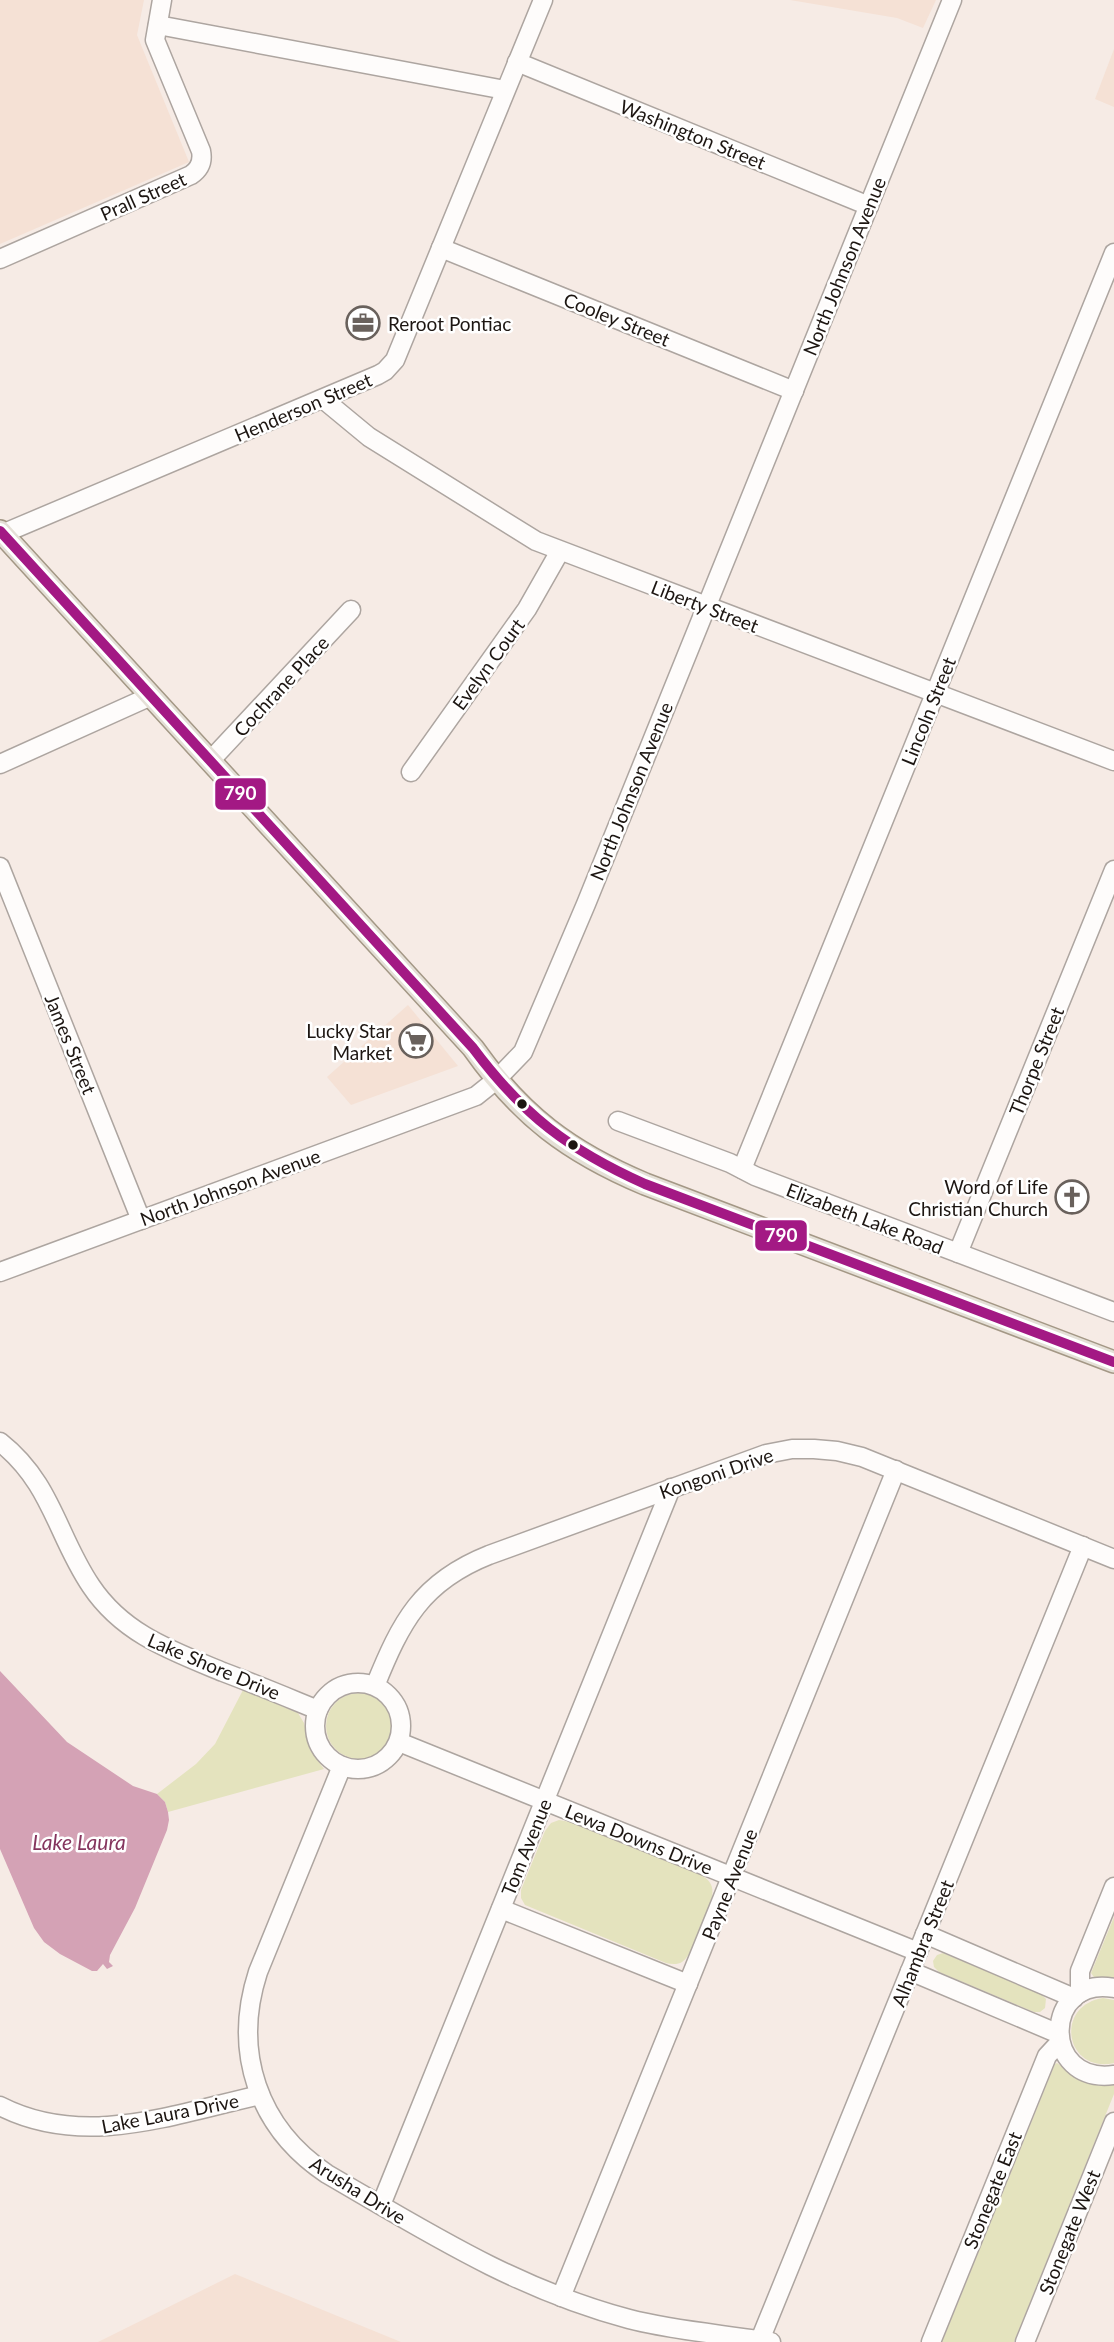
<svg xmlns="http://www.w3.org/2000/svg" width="1114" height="2342" viewBox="0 0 1114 2342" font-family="Lato,sans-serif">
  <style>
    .built { fill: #f5e1d5 }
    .green { fill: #e4e3be }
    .water { fill: #d4a2b5 }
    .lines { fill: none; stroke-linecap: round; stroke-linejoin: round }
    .minor-casing { stroke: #ada5a0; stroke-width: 21 }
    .major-casing { stroke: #a49886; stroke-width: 24 }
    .minor { stroke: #fefcfb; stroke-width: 18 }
    .major { stroke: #e5e0d7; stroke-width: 21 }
    .bus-1-casing { stroke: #fff; stroke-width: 16 }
    .bus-1 { stroke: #a31984; stroke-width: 10 }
    .bus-dot { fill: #1d1612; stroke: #fff; stroke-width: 2.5 }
    .labels { text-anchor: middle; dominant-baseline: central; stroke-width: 5; stroke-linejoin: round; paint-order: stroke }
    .street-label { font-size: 19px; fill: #1d1612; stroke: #fff }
    .poi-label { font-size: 19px; fill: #1d1612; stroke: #fff; text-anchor: end }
    .water-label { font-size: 21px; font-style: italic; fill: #85355e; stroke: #fff }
    .line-badge { stroke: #fff; stroke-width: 2.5 }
    .badge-label { font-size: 19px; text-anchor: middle; font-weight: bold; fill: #fff }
  </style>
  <rect width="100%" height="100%" fill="#f6ebe5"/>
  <g class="built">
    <path d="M 0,0 L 144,0 L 137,35 L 189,162 L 0,244 Z"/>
    <path d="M 790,0 L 936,0 L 923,28 L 897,18 Z"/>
    <path d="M 1114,49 L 1114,107 L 1095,99 Z"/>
    <path d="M 408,1005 L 458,1066 L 351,1105 L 327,1077 Z"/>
    <path d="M 235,2274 L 401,2342 L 98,2342 Z"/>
  </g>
  <g class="green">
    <path d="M 243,1690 L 298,1713 L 304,1723 L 310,1750 L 324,1769 L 168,1812 L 165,1802 L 157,1794 L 196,1764 L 215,1744 Z"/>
    <circle cx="359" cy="1726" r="33"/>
    <path d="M 559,1820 L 570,1822 L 701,1875 C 710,1880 714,1886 712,1897 C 707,1911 694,1955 682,1962 C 677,1965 671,1964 666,1963 L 525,1905 L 521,1898 L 521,1890 L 545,1831 L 551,1823 Z"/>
    <path d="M 1114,1917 L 1114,1978 L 1094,1977 L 1091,1973 Z"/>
    <path d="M 943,1953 L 1041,1994 L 1046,1999 L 1045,2008 L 1040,2012 L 1034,2012 L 939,1972 L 934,1967 L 933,1961 L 937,1955 Z"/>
    <path d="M 1103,1998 L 1114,2000 L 1114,2063 C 1066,2074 1053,2006 1103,1998 Z"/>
    <path d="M 1057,2063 C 1078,2078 1086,2088 1114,2085 L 1114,2094 L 1014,2342 L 942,2342 L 1055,2064 Z"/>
  </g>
  <path class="water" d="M 0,1671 L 67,1742 L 133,1786 L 157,1794 L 165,1802 L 168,1812 L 169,1820 L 167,1830 L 135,1908 L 110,1955 L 109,1962 L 113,1966 L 107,1969 L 103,1964 L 97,1971 L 92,1971 L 60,1954 L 44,1942 L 34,1928 L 0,1849 Z"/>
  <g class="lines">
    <defs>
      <g id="minor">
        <path d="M 158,25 L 505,90"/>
        <path d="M 517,62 L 869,206"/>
        <path d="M 441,248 L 794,391"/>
        <path d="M 0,259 L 191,175 C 200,169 203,161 201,151 L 155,40 L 162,0"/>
        <path d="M 323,399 L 369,437 L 536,541 L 1114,761"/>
        <path d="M 2,534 L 378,375 L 385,371 L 395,360 L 543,0"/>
        <path d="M 210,761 L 351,610"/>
        <path d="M 0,764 L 151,696"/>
        <path d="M 411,772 L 527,609 L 560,551"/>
        <path d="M 0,867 L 141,1220"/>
        <path d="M 618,1121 L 730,1163 L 755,1176 L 1114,1312"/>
        <path d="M 742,1169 L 1114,253"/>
        <path d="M 958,1253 L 1114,870"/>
        <path d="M 0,1272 L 476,1096 L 496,1080 L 523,1052 L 586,904 L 952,0"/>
        <path d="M 0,1442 C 52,1483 57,1536 91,1586 C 123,1634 172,1651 223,1672 C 255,1684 286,1697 318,1710"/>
        <circle cx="358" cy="1726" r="43"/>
        <path d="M 375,1686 C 401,1622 421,1582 489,1555 L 766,1454 L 792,1449 L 814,1449 L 837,1451 L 862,1457 L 1114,1559"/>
        <path d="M 399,1742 L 918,1952"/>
        <path d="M 342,1766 L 258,1972 C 232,2052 258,2128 327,2174 C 427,2232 516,2289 629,2319 C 675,2331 723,2334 771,2342"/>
        <path d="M 501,1909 L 688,1984"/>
        <path d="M 925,1934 L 1074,1998"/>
        <path d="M 910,1971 L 1059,2034"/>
        <path d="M 1114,1988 C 1043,1975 1040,2085 1114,2075"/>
        <path d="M 1080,1993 L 1080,1971 L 1114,1887"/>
        <path d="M 0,2106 C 84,2149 174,2114 260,2095"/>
        <path d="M 381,2205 L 671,1488"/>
        <path d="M 561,2297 L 896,1470"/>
        <path d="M 760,2340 L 1083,1546"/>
        <path d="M 931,2342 L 1047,2056 L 1060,2042"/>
        <path d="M 1025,2342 L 1114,2122"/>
      </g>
      <path id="major" d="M 0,531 L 473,1048 C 521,1116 569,1152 645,1184 L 1114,1362"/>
    </defs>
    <use href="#minor" class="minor-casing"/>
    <use href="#major" class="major-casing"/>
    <use href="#minor" class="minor"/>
    <use href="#major" class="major"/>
    <defs>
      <path id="bus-1" d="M 0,531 L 473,1048 C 523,1115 569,1150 645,1184 L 1114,1362"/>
    </defs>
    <use href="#bus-1" class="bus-1-casing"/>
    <use href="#bus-1" class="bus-1"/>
  </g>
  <defs>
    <symbol id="office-ring" viewBox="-11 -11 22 22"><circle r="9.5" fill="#fff" stroke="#69615c" stroke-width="1.5"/><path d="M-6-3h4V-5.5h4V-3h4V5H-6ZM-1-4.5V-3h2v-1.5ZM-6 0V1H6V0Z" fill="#69615c"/></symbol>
    <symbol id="supermarket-ring" viewBox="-11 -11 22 22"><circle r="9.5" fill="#fff" stroke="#69615c" stroke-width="1.5"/><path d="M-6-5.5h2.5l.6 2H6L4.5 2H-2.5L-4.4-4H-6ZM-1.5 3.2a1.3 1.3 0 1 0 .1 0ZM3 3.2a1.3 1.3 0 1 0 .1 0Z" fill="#69615c"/></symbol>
    <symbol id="church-ring" viewBox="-11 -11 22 22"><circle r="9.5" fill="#fff" stroke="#69615c" stroke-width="1.5"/><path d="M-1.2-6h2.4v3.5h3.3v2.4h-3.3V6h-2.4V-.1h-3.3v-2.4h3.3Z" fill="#69615c"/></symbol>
  </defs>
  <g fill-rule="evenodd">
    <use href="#office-ring" x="344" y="304" width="38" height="38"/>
    <use href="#supermarket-ring" x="397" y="1022" width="38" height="38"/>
    <use href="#church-ring" x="1053" y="1178" width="38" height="38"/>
  </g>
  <g class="bus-dot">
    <circle cx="522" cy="1104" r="6"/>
    <circle cx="573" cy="1145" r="6"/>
  </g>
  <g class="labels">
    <g class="street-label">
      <text transform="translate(693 134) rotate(22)">Washington Street</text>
      <text transform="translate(143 196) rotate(-24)">Prall Street</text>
      <text transform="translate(844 266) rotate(-68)">North Johnson Avenue</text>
      <text transform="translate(617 319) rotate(22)">Cooley Street</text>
      <text transform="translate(303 407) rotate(-23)">Henderson Street</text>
      <text transform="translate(705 606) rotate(21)">Liberty Street</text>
      <text transform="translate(488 664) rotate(-54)">Evelyn Court</text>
      <text transform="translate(281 686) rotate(-47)">Cochrane Place</text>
      <text transform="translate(928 711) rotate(-68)">Lincoln Street</text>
      <text transform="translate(631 791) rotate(-68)">North Johnson Avenue</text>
      <text transform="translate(71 1044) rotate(68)">James Street</text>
      <text transform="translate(1036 1061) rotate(-68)">Thorpe Street</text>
      <text transform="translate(230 1187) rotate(-20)">North Johnson Avenue</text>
      <text transform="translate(865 1218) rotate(21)">Elizabeth Lake Road</text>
      <text transform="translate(716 1473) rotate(-19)">Kongoni Drive</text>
      <text transform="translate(214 1666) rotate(23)">Lake Shore Drive</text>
      <text transform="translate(639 1839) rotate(22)">Lewa Downs Drive</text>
      <text transform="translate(526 1847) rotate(-68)">Tom Avenue</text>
      <text transform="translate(729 1884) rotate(-68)">Payne Avenue</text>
      <text transform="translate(922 1943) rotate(-68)">Alhambra Street</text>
      <text transform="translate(170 2113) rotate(-11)">Lake Laura Drive</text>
      <text transform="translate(358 2190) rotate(32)">Arusha Drive</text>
      <text transform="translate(992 2190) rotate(-68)">Stonegate East</text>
      <text transform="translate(1069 2232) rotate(-68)">Stonegate West</text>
    </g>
    <g class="poi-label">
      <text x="388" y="323" text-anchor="start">Reroot Pontiac</text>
      <text x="392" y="1030">Lucky Star<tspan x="392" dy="22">Market</tspan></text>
      <text x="1048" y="1186">Word of Life<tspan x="1048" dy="22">Christian Church</tspan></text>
    </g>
    <g class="water-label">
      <text x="79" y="1841">Lake Laura</text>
    </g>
  </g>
  <g class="line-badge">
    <rect x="214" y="777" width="53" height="34" rx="7" fill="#a31984"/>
    <rect x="754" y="1219" width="54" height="33" rx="7" fill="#a31984"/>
  </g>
  <g class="badge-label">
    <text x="240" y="800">790</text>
    <text x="781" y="1242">790</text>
  </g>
</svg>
